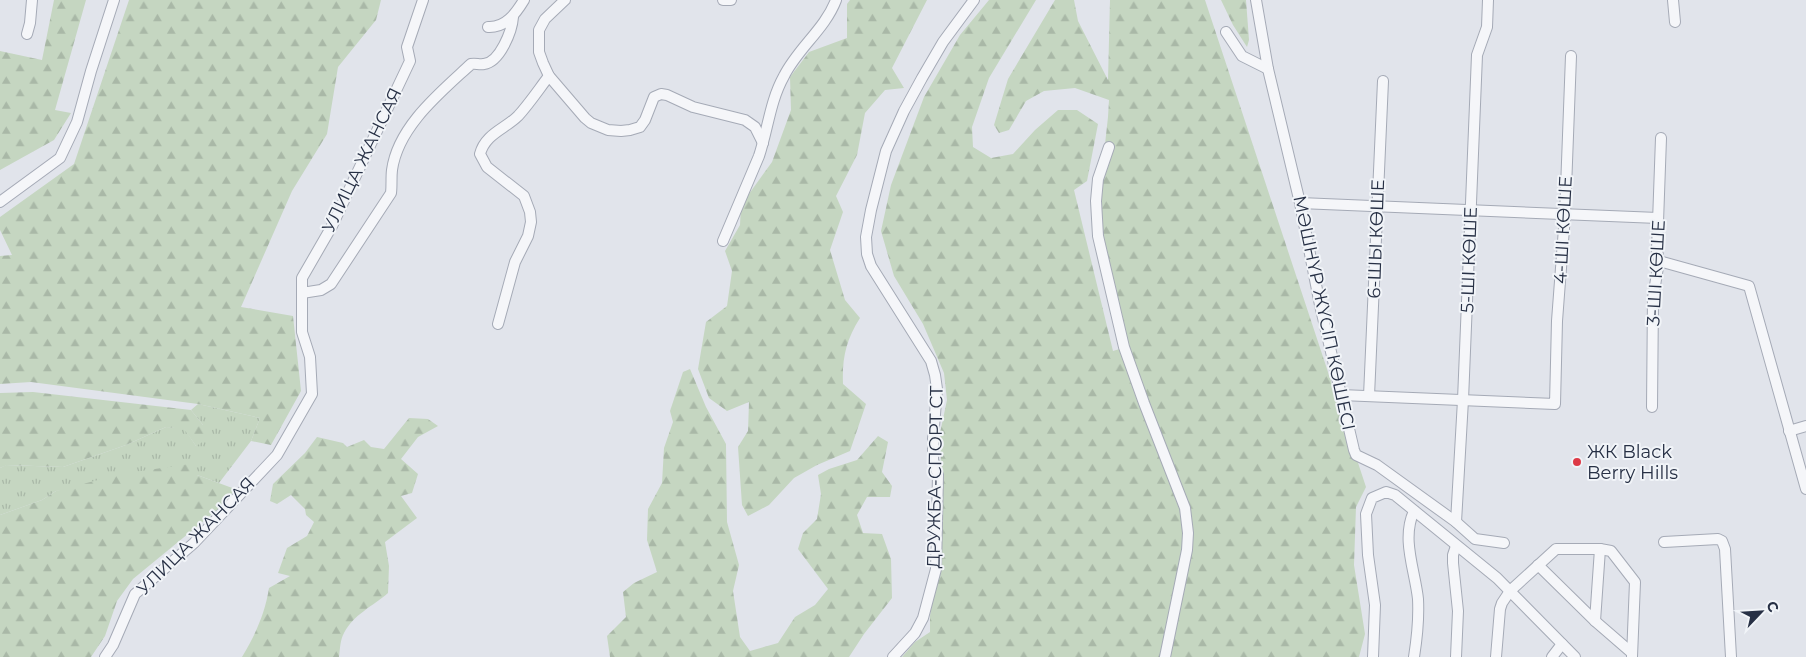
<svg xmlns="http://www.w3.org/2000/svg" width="1806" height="657" viewBox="0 0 1806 657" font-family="Montserrat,sans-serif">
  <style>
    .grass { fill: url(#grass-tufts) }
    .forest { fill: url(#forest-firs) }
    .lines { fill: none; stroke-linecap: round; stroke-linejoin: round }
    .minor-casing { stroke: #a5aab6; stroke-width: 12 }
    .minor { stroke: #f5f6f9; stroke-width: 10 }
    .poi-dot { fill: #dd3946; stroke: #f1f4f8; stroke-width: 2 }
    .labels { text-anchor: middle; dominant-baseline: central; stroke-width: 4; stroke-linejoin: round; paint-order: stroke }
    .street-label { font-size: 18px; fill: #273045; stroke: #f1f4f8 }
    .poi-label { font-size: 18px; fill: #273045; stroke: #f1f4f8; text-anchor: start }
  </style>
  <defs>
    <pattern id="grass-tufts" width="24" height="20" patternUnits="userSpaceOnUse" patternTransform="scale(1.25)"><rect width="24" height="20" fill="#c5d6c1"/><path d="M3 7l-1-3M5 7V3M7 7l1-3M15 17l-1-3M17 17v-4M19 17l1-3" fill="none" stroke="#a9b8a7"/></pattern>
    <pattern id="forest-firs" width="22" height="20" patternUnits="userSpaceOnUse" patternTransform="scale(1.25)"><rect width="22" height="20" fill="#c5d6c1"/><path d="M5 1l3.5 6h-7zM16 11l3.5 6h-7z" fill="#a9b8a7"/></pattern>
  </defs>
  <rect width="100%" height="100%" fill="#e1e4eb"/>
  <path class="grass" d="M 198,404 L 260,418 L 251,441 L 219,483 L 197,475 L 56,491 L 42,500 L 0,515 L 0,468 L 6,465 L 63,467 L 126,445 L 166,427 L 184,428 L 196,446 L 203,425 L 191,410 Z"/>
  <g class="forest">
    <path d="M 54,0 L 86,0 L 55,110 L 71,113 L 54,140 L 0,170 L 0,51 L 42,60 Z"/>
    <path d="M 129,0 L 381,0 L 376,20 L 338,67 L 327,134 L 292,191 L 241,307 L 293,316 L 301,391 L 271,445 L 251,441 L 260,418 L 198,404 L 31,382 L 0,384 L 0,256 L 12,255 L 0,230 L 0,217 L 74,164 Z"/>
    <path d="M 850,0 L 927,0 L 892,68 L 904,88 L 885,90 L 865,113 L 857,155 L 836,196 L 843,212 L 830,250 L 845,300 L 860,318 C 846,340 842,358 843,384 L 866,404 L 850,451 L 817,465 L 794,478 L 769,505 L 748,516 L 742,505 L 738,447 L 748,431 L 749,402 L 727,411 L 709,398 L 698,369 L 706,322 L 727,306 L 732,271 L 725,251 L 740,225 L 741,205 L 772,162 L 791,110 L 790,77 L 809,52 L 847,38 L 847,4 Z"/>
    <path d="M 989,0 L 1036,0 L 989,78 L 972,127 L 973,147 L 991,158 L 1013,154 L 1035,130 L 1058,110 L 1077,110 L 1098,124 L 1087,181 L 1074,190 L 1113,351 L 1126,347 L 1097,217 L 1108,117 L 1109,100 L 1075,88 L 1044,91 L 1026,101 L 1009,130 L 999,133 L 994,125 L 1008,79 L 1055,0 L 1074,0 L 1078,21 L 1108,80 L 1110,0 L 1205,0 L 1366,487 L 1356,507 L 1354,565 L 1365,634 L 1359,657 L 902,657 L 915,642 L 930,632 L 930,616 L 935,584 L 942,494 L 940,433 L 947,400 L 944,373 L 923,324 L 894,276 L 881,231 L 891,185 L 924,97 L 960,35 Z"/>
    <path d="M 1221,0 L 1246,0 L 1249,40 L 1247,47 L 1233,25 Z"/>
    <path d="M 690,369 L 706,407 L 726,444 L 727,522 L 739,565 L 733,591 L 740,637 L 750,651 L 778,643 L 795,617 L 815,605 L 828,589 L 798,549 L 803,533 L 817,519 L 821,494 L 818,475 L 829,469 L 857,460 L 878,436 L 888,442 L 882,472 L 892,486 L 890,497 L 867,497 L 857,515 L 863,533 L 882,534 L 891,559 L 892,598 L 864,634 L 849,657 L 610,657 L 607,636 L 626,617 L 623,592 L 634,583 L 657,572 L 647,540 L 648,509 L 662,483 L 664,448 L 673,422 L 670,411 L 683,372 Z"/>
    <path d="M 33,392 L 191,410 L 203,425 L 209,438 L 196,446 L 184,429 L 166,427 L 126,445 L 63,467 L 7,465 L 0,468 L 0,393 Z"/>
    <path d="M 409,418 L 428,419 L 438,426 L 418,437 L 401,459 L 418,474 L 412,493 L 401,496 L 417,518 L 385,542 L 389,566 L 388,593 C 373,606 353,615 344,633 C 340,640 340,650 339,657 L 242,657 C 255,635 265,614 269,588 L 290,576 L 278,573 L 287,548 L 307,536 L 314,522 L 306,515 L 305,509 L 291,495 L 277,504 L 270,501 L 273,484 L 305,453 L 317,437 L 343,443 L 347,447 L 364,440 L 371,447 L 384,449 Z"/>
    <path d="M 189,464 L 197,475 L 235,489 L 228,501 L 133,579 L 117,601 L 105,636 L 91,657 L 0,657 L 0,515 L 42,500 L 56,491 L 121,474 Z"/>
  </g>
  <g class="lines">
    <defs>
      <g id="minor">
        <path d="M 565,0 L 545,19 L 539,30 L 539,52 L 543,63 L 549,76 L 585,118 L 591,123 L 608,130 L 621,131 L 630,130 L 640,127 L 645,120 L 654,97 L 661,94 L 667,95 L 693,107 L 745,120 L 755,127 L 763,143"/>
        <path d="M 723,0 L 731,0"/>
        <path d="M 1256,0 L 1268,69 L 1300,203 L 1320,305 L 1354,450 L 1356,455 L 1377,465 L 1456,522 L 1475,539 L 1504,543"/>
        <path d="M 1673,0 L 1675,22"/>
        <path d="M 488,27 C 506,28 516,13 524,0"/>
        <path d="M 1226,32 L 1242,56 L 1268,69"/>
        <path d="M 27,34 L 30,23 L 32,0"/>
        <path d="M 1109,147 L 1098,179 L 1096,201 L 1098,236 L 1124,347 L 1144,403 L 1185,508 L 1188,533 L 1187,550 L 1165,657"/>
        <path d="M 0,202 L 60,158 L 77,122 L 91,71 L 114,0"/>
        <path d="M 1300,203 L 1658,218"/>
        <path d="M 723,241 L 759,156 C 768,129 770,101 784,76 C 798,48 825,29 836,0"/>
        <path d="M 1659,261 L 1749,286 L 1806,489"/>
        <path d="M 302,293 L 321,290 L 331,284 L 391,193 C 392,185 391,178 392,170 C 398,126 441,92 471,64 C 476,63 479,65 484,64 C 500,62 512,31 513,17"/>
        <path d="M 498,324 L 515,262 L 528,236 L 531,222 L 530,212 L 524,196 L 487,167 L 480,154 C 485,134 505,129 518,116 C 529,104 539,89 549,76"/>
        <path d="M 1341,395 L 1555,404 L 1557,321 L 1565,215 L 1571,56"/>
        <path d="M 1369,396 L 1383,81"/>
        <path d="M 1652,407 L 1653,298 L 1659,261 L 1657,250 L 1661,138"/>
        <path d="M 1789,431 L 1806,426"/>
        <path d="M 1414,511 C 1401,539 1415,570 1418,599 C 1419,618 1417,638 1414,657"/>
        <path d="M 1456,522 L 1463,400 L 1477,55 L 1487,27 L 1488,0"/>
        <path d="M 1664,542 L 1718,539 L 1722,541 L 1725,549 L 1731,657"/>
        <path d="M 1538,565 L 1595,621 L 1632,653"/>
        <path d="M 1595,621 L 1600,549"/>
        <path d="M 105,657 L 113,645 L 135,594 L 194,543 L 277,455 L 312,394 L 310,357 L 302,332 L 302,278 L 332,226 L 410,61 L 407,47 L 423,0"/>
        <path d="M 893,657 L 915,633 L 923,618 L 936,569 L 938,475 L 933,460 L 933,439 L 937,389 L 935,375 L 931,361 L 871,266 L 867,254 L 866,237 L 871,210 L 886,151 L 904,111 L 922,78 L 943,42 L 974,0"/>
        <path d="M 1373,657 L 1375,605 L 1368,555 L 1366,514 L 1372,498 L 1386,492 L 1395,495 L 1497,578 L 1575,657"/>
        <path d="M 1456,657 L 1458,611 L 1453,563 L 1453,555 L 1456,546"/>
        <path d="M 1496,657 L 1500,609 L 1502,603 L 1510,591 L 1556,549 L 1600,549 L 1611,551 L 1635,582 L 1632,657"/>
        <path d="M 1552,657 L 1562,644"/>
      </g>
    </defs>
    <use href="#minor" class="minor-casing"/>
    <use href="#minor" class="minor"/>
  </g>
  <circle class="poi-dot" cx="1577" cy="462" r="5"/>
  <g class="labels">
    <g class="street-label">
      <text transform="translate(362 160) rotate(-64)">УЛИЦА ЖАНСАЯ</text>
      <text transform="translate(1563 230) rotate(-87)">4-ШІ КӨШЕ</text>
      <text transform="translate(1376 239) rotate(-88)">6-ШЫ КӨШЕ</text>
      <text transform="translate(1469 260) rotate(-88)">5-ШІ КӨШЕ</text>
      <text transform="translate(1656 273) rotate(-87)">3-ШІ КӨШЕ</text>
      <text transform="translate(1324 313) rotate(78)">МӘШHҮР ЖҮСІП КӨШЕСІ</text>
      <text transform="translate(935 477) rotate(-89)">ДРУЖБА-СПОРТ СТ</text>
      <text transform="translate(196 536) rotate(-45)">УЛИЦА ЖАНСАЯ</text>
    </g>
    <g class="poi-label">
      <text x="1587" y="452">ЖК Black<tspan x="1587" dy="21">Berry Hills</tspan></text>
    </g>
  </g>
  <g transform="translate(1761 612) rotate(65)" stroke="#f1f4f8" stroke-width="4" paint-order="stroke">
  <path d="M0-4L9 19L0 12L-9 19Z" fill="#273045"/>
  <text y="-8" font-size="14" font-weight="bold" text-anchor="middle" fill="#273045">С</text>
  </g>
</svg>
